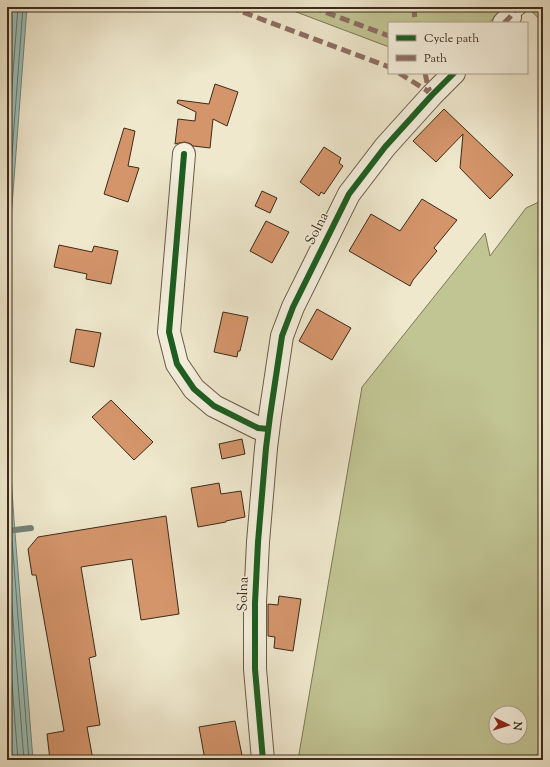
<svg xmlns="http://www.w3.org/2000/svg" width="550" height="767" viewBox="0 0 550 767" font-family="'Sorts Mill Goudy',serif">
  <style>
    .green { fill: #c1c493; stroke: #7e7756; fill-rule: evenodd }
    .water { fill: #9ac0b9; stroke: #748479 }
    .lines { fill: none; stroke-linecap: round; stroke-linejoin: round }
    .shore { stroke: #6b756a; stroke-width: 1 }
    .stream { stroke: #748479; stroke-width: 6 }
    .building { fill: #d5956b; stroke: #3c2a1a }
    .service-casing { stroke: #695a47; stroke-width: 13 }
    .minor-casing { stroke: #695a47; stroke-width: 24 }
    .service { stroke: #f5f0de; stroke-width: 11 }
    .minor { stroke: #f5f0de; stroke-width: 22 }
    .quiet { stroke: #8d6e63; stroke-width: 5; stroke-dasharray: 10 5; stroke-linecap: butt }
    .cycleway-casing { stroke: #f5f0de; stroke-width: 8 }
    .cycleway { stroke: #1b5e20; stroke-width: 6 }
    .labels { text-anchor: middle; dominant-baseline: central; stroke-width: 3; stroke-linejoin: round; paint-order: stroke }
    .street-label { font-size: 14px; fill: #3c2a1a; stroke: #f5f0de }
  </style>
  <rect width="100%" height="100%" fill="#efe8cd"/>
  <filter id="stains"><feTurbulence type="fractalNoise" baseFrequency=".005" numOctaves="4"/><feColorMatrix values="0 0 0 0 .2 0 0 0 0 .09 0 0 0 0 .02 0 0 0 .5 -.17"/></filter>
  <radialGradient id="worn" r=".72"><stop offset=".6" stop-color="#630" stop-opacity="0"/><stop offset="1" stop-color="#630" stop-opacity=".3"/></radialGradient>
  <g class="green">
    <path d="M 283,7 L 504,7 L 489,23 L 389,23 L 389,47 Z"/>
    <path d="M 532,7 L 543,7 L 543,22 L 530,10 Z"/>
    <path d="M 543,200 L 543,760 L 298,760 L 362,387 L 485,233 L 490,256 L 526,208 ZM 496,713 L 520,713 L 520,737 L 496,737 Z"/>
  </g>
  <g class="water">
    <path d="M 8,7 L 27,7 L 11,219 L 7,260 L 7,37 Z"/>
    <path d="M 7,416 L 14,520 L 33,760 L 7,760 Z"/>
  </g>
  <g class="lines">
    <g class="shore">
      <path d="M 7,70 L 12,7"/>
      <path d="M 7,152 L 18,7"/>
      <path d="M 7,220 L 23,7"/>
      <path d="M 7,474 L 29,760"/>
      <path d="M 7,544 L 24,760"/>
      <path d="M 7,619 L 18,760"/>
    </g>
    <path class="stream" d="M 7,531 L 31,528"/>
  </g>
  <g class="building">
    <path d="M 215,84 L 238,92 L 227,126 L 213,119 L 210,148 L 193,146 L 191,144 L 185,142 L 179,143 L 175,144 L 178,119 L 195,121 L 196,112 L 177,103 L 178,100 L 209,104 Z"/>
    <path d="M 444,109 L 513,175 L 490,199 L 460,168 L 463,134 L 436,162 L 413,141 Z"/>
    <path d="M 124,128 L 135,131 L 128,166 L 139,168 L 128,202 L 104,194 Z"/>
    <path d="M 324,147 L 341,158 L 339,163 L 343,166 L 324,194 L 321,192 L 319,196 L 300,182 Z"/>
    <path d="M 262,191 L 277,198 L 270,213 L 255,206 Z"/>
    <path d="M 422,199 L 457,220 L 434,248 L 437,251 L 413,280 L 410,286 L 349,251 L 371,214 L 400,231 Z"/>
    <path d="M 266,221 L 289,232 L 272,263 L 250,251 Z"/>
    <path d="M 59,245 L 92,252 L 94,246 L 118,251 L 111,284 L 86,279 L 87,274 L 54,267 Z"/>
    <path d="M 317,309 L 351,328 L 332,360 L 299,341 Z"/>
    <path d="M 223,312 L 248,317 L 240,351 L 238,351 L 237,357 L 214,352 Z"/>
    <path d="M 76,329 L 101,333 L 94,367 L 70,362 Z"/>
    <path d="M 111,400 L 153,442 L 134,460 L 92,417 Z"/>
    <path d="M 242,439 L 245,454 L 222,459 L 219,444 Z"/>
    <path d="M 219,483 L 221,494 L 241,491 L 245,517 L 226,521 L 226,522 L 198,527 L 191,488 Z"/>
    <path d="M 166,516 L 179,614 L 141,620 L 132,559 L 81,567 L 96,656 L 89,658 L 100,725 L 87,727 L 93,760 L 50,760 L 47,734 L 64,731 L 36,575 L 32,575 L 28,549 L 38,537 Z"/>
    <path d="M 279,596 L 301,599 L 293,651 L 274,648 L 275,637 L 268,636 L 268,604 L 278,605 Z"/>
    <path d="M 235,721 L 243,760 L 205,760 L 199,727 Z"/>
  </g>
  <g class="lines">
    <defs>
      <path id="service" d="M 510,17 L 522,7"/>
      <g id="minor">
        <path d="M 504,23 L 510,17"/>
        <path d="M 184,154 L 169,332 L 177,364 L 194,389 L 214,406 L 258,428 L 268,429"/>
        <path d="M 263,760 L 255,669 L 255,603 L 258,542 L 266,448 L 270,416 L 282,336 L 293,307 L 349,194 L 385,147 L 432,95 L 454,73"/>
      </g>
    </defs>
    <use href="#service" class="service-casing"/>
    <use href="#minor" class="minor-casing"/>
    <use href="#service" class="service"/>
    <use href="#minor" class="minor"/>
    <g class="quiet">
      <path d="M 229,7 L 389,67"/>
      <path d="M 312,7 L 389,36"/>
      <path d="M 414,7 L 415,23"/>
      <path d="M 504,23 L 510,17 L 517,7"/>
      <path d="M 399,73 L 426,90 L 432,95"/>
      <path d="M 425,73 L 428,87 L 431,93"/>
    </g>
    <defs>
      <g id="cycleway">
        <path d="M 184,154 L 169,332 L 177,364 L 194,389 L 214,406 L 258,428 L 268,429"/>
        <path d="M 263,760 L 255,669 L 255,603 L 258,542 L 266,448 L 270,416 L 282,336 L 293,307 L 349,194 L 385,147 L 432,95 L 454,73"/>
      </g>
    </defs>
    <use href="#cycleway" class="cycleway-casing"/>
    <use href="#cycleway" class="cycleway"/>
  </g>
  <g class="labels">
    <g class="street-label">
      <text transform="translate(318 229) rotate(-63)">Solna</text>
      <text transform="translate(244 594) rotate(-88)">Solna</text>
    </g>
  </g>
  <rect width="550" height="767" fill="none" stroke="#efe8cd" stroke-width="24"/>
  <rect x="8" y="8" width="534" height="751" fill="none" stroke="#3c2a1a" stroke-width="2"/>
  <rect x="12" y="12" width="526" height="743" fill="none" stroke="#3c2a1a"/>
  <rect x="388" y="22" width="140" height="52" fill="#f5f0de" stroke="#aba190"/>
  <rect x="396" y="35" width="20" height="6" fill="#1b5e20" stroke="#aba190"/>
  <text x="424" y="42" font-size="12" fill="#3c2a1a">Cycle path</text>
  <rect x="396" y="55" width="20" height="6" fill="#8d6e63" stroke="#aba190"/>
  <text x="424" y="62" font-size="12" fill="#3c2a1a">Path</text>
  <g transform="translate(508 725) rotate(95)"><circle r="19" fill="#f5f0de" stroke="#aba190"/>
  <path d="M0-3L7 15L0 10L-7 15Z" fill="#8f2418"/>
  <text y="-6" font-size="11" font-weight="bold" text-anchor="middle" fill="#3c2a1a">N</text>
  </g>
  <rect width="100%" height="100%" filter="url(#stains)"/>
  <rect width="100%" height="100%" fill="url(#worn)"/>
</svg>
